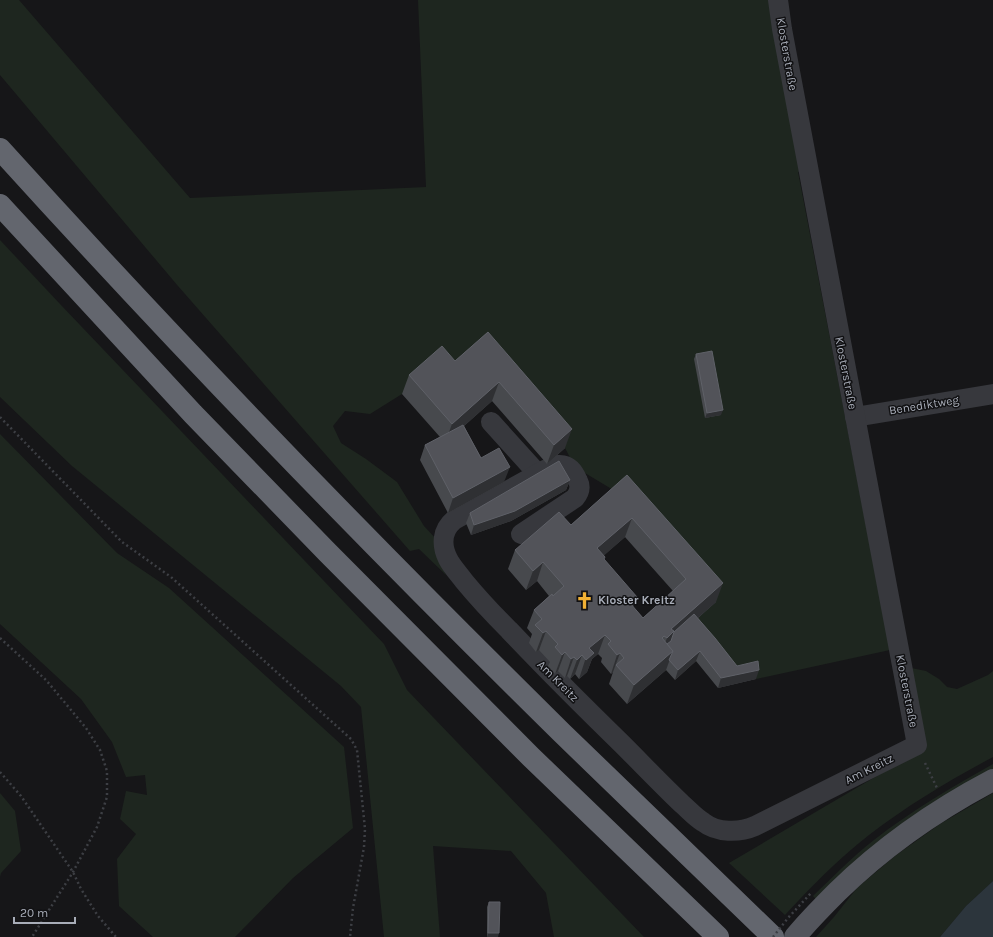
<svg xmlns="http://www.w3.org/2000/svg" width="993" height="937" viewBox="0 0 993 937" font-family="Karla,sans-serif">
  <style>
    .green { fill: #1e261f }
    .water { fill: #2c353c }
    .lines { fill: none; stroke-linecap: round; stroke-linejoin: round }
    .path { stroke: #3d3f44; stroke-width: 2.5; stroke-dasharray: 2 3; stroke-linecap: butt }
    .minor { stroke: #37383d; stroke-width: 20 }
    .major { stroke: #53555c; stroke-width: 22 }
    .highway { stroke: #63666e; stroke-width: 22 }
    .path-bridge { stroke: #3d3f44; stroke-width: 2.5; stroke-dasharray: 2 3; stroke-linecap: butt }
    .wall { fill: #47494d; fill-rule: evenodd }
    .shaded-wall { fill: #2f3033 }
    .building { fill: #525359; stroke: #5f6168; fill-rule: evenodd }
    .labels { text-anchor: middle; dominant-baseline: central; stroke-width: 3; stroke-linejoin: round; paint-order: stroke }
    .street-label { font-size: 12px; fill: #a8adb8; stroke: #111113 }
    .poi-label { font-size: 12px; font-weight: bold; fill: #a8adb8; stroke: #111113; text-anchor: start }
  </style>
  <rect width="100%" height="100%" fill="#161618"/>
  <g class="green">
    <path d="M 0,0 L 19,0 L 190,198 L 426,187 L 418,0 L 772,0 L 802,171 L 798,172 L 890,650 L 756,679 L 755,671 L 734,676 L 691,624 L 716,602 L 620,494 L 575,467 L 565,448 L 481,351 L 402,394 L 370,414 L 345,411 L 333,426 L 341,443 L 366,459 L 397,482 L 424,526 L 437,540 L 437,557 L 446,575 L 419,549 L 410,551 L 178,286 L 0,75 Z"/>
    <path d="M 0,240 L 60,304 L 384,644 L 407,690 L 644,937 L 554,937 L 546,893 L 511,851 L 433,846 L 440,937 L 384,937 L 361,707 L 341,686 L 72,466 L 0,397 Z"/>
    <path d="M 0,434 L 117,553 L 169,588 L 344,747 L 353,828 L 293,878 L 235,937 L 153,937 L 119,906 L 117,859 L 136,834 L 120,819 L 126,791 L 147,795 L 145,775 L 126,777 L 112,742 L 81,699 L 0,624 Z"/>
    <path d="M 911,668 L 926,671 L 939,679 L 947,687 L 957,689 L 988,675 L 993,671 L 993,757 C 950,780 908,805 869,835 C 838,859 811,887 785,915 L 729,863 L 916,753 Z"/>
    <path d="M 993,764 L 993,770 L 816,899 L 813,896 C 833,877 852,857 874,840 C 911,811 952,787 993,764 Z"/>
    <path d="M 0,793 L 15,811 L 21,851 L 1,873 L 0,877 Z"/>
    <path d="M 993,793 L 993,881 L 966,906 L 940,937 L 816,937 L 834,917 L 857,888 L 895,856 L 940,824 Z"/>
  </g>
  <path class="water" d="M 993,881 L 993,937 L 940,937 L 966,906 Z"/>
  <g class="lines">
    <g class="path">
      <path d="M 0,417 L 122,542 L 171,577 L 351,739 L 357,750 L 365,829 L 364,847 L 353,908 L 350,937"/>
      <path d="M 0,638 L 46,680 L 86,728 L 100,750 L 107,771 L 107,797 L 97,827 L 73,872 L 32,937"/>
      <path d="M 925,763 L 937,788"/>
      <path d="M 0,772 L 21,796 L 73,872 L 81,889 L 98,916 L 116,937"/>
    </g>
    <g class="minor">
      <path d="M 855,417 L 993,394"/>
      <path d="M 491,422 L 538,474"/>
      <path d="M 521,534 L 575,498 C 579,493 581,487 578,481 C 574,472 569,464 558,465 C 551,465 534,476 527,480 C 503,493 478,507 454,520 C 442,530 441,545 448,559 C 452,567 459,574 464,581 C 478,598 493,614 509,630 C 546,669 584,707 622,744 C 642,764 662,785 682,804 C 689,810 695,817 703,822 C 717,833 739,833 755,826 L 917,745 L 782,29 L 778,0"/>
    </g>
    <path class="major" d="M 795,937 C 808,921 822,907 837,892 C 884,846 934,811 993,780"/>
    <g class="highway">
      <path d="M 0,149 C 181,349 369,543 562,733 C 632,801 703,869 773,937"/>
      <path d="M 0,205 L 193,414 L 328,553 L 531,757 L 718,937"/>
    </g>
    <path class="path-bridge" d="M 773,937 L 788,918 L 811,893"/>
  </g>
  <g class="wall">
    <path d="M 488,332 L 565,448 L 547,464 L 492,401 L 464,426 L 481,458 L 504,482 L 448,513 L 420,460 L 425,445 L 440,437 L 402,394 L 409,375 L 455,361 Z"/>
    <path d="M 696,354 L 721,415 L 705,418 L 694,359 Z"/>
    <path d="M 627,475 L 716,602 L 698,618 L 737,666 L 756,679 L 718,688 L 696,661 L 675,680 L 666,670 L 627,704 L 609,684 L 613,672 L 611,674 L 601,662 L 602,658 L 598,654 L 592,659 L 587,672 L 579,679 L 575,674 L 570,679 L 567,676 L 565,678 L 558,671 L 555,674 L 548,666 L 550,662 L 539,650 L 536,652 L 529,643 L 532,634 L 527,628 L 534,610 L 549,596 L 537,581 L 526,590 L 508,569 L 515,550 L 571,525 ZM 625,537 L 673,591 L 643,618 L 633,607 L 604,560 L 604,555 Z"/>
    <path d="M 570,480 L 566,490 L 511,521 L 471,535 L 466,523 L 470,513 Z"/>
    <path d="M 489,902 L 498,937 L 487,937 L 487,907 Z"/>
  </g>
  <g class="shaded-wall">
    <path d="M 499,382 L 492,401 L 445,443 L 452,424 Z"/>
    <path d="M 723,410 L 721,415 L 705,418 L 707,413 Z"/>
    <path d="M 572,429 L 565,448 L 547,464 L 554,445 Z"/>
    <path d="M 510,467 L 504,482 L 448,513 L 453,498 Z"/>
    <path d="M 570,480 L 566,490 L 511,521 L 471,535 L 474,525 Z"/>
    <path d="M 632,518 L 625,537 L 591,567 L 597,548 Z"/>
    <path d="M 543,562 L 537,581 L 526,590 L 533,571 Z"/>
    <path d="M 723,583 L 716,602 L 670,642 L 662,651 L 667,638 L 671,629 Z"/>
    <path d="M 637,597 L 630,616 L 630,603 Z"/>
    <path d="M 546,631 L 539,650 L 536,652 L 543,633 Z"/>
    <path d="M 605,635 L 598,654 L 592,659 L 587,672 L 579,679 L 589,648 Z"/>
    <path d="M 673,651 L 666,670 L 627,704 L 634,685 Z"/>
    <path d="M 700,651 L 696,661 L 675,680 L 678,670 Z"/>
    <path d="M 565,652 L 558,671 L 555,674 L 562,655 Z"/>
    <path d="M 620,653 L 613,672 L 611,674 L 617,655 Z"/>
    <path d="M 582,655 L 575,674 L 570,679 L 577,660 Z"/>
    <path d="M 574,657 L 567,676 L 565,678 L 571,659 Z"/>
    <path d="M 759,670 L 756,679 L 718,688 L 721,678 Z"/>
    <path d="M 488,933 L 499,933 L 498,937 L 487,937 Z"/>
  </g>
  <g class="building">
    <path d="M 488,332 L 572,429 L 554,445 L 499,382 L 452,424 L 409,375 L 442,346 L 455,361 Z"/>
    <path d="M 712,351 L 723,410 L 707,413 L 696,354 Z"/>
    <path d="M 463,425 L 481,458 L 499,448 L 510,467 L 453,498 L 425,445 Z"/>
    <path d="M 559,461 L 570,480 L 515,511 L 474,525 L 470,513 Z"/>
    <path d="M 627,475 L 723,583 L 671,629 L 674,631 L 667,638 L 664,636 L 662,638 L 673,651 L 634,685 L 616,665 L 624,658 L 620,653 L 617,655 L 608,644 L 611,641 L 605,635 L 589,648 L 594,653 L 586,660 L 582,655 L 577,660 L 574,657 L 571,659 L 565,652 L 562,655 L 555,647 L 558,644 L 546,631 L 543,633 L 535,625 L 542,619 L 534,610 L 552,594 L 553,596 L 564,586 L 543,562 L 533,571 L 515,550 L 559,512 L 571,525 ZM 632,518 L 686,579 L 643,618 L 630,603 L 637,597 L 604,559 L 605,557 L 597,548 Z"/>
    <path d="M 694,614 L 715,638 L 737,666 L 758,661 L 759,670 L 721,678 L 700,651 L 678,670 L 669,660 L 673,651 L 667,644 L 671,641 L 674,632 Z"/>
    <path d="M 489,902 L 500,902 L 499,933 L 488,933 Z"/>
  </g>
  <defs>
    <symbol id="church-bare" viewBox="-9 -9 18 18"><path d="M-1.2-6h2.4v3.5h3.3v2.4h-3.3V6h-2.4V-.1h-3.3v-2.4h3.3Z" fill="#f2b134" stroke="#111113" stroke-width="2.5" paint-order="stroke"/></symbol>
  </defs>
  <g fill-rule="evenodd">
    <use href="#church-bare" x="572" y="588" width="25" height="25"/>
  </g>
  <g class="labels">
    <g class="street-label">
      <text transform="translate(787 54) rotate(80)">Klosterstraße</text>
      <text transform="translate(846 373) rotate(79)">Klosterstraße</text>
      <text transform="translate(924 405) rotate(-9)">Benediktweg</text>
      <text transform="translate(558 681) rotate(45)">Am Kreitz</text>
      <text transform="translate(907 691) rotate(79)">Klosterstraße</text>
      <text transform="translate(869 769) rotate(-27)">Am Kreitz</text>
    </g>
    <g class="poi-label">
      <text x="598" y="600">Kloster Kreitz</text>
    </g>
  </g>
  <path d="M14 917v6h61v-6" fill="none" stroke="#a8adb8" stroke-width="2"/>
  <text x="20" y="917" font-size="12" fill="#a8adb8" stroke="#111113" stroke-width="3" paint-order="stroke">20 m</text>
</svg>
